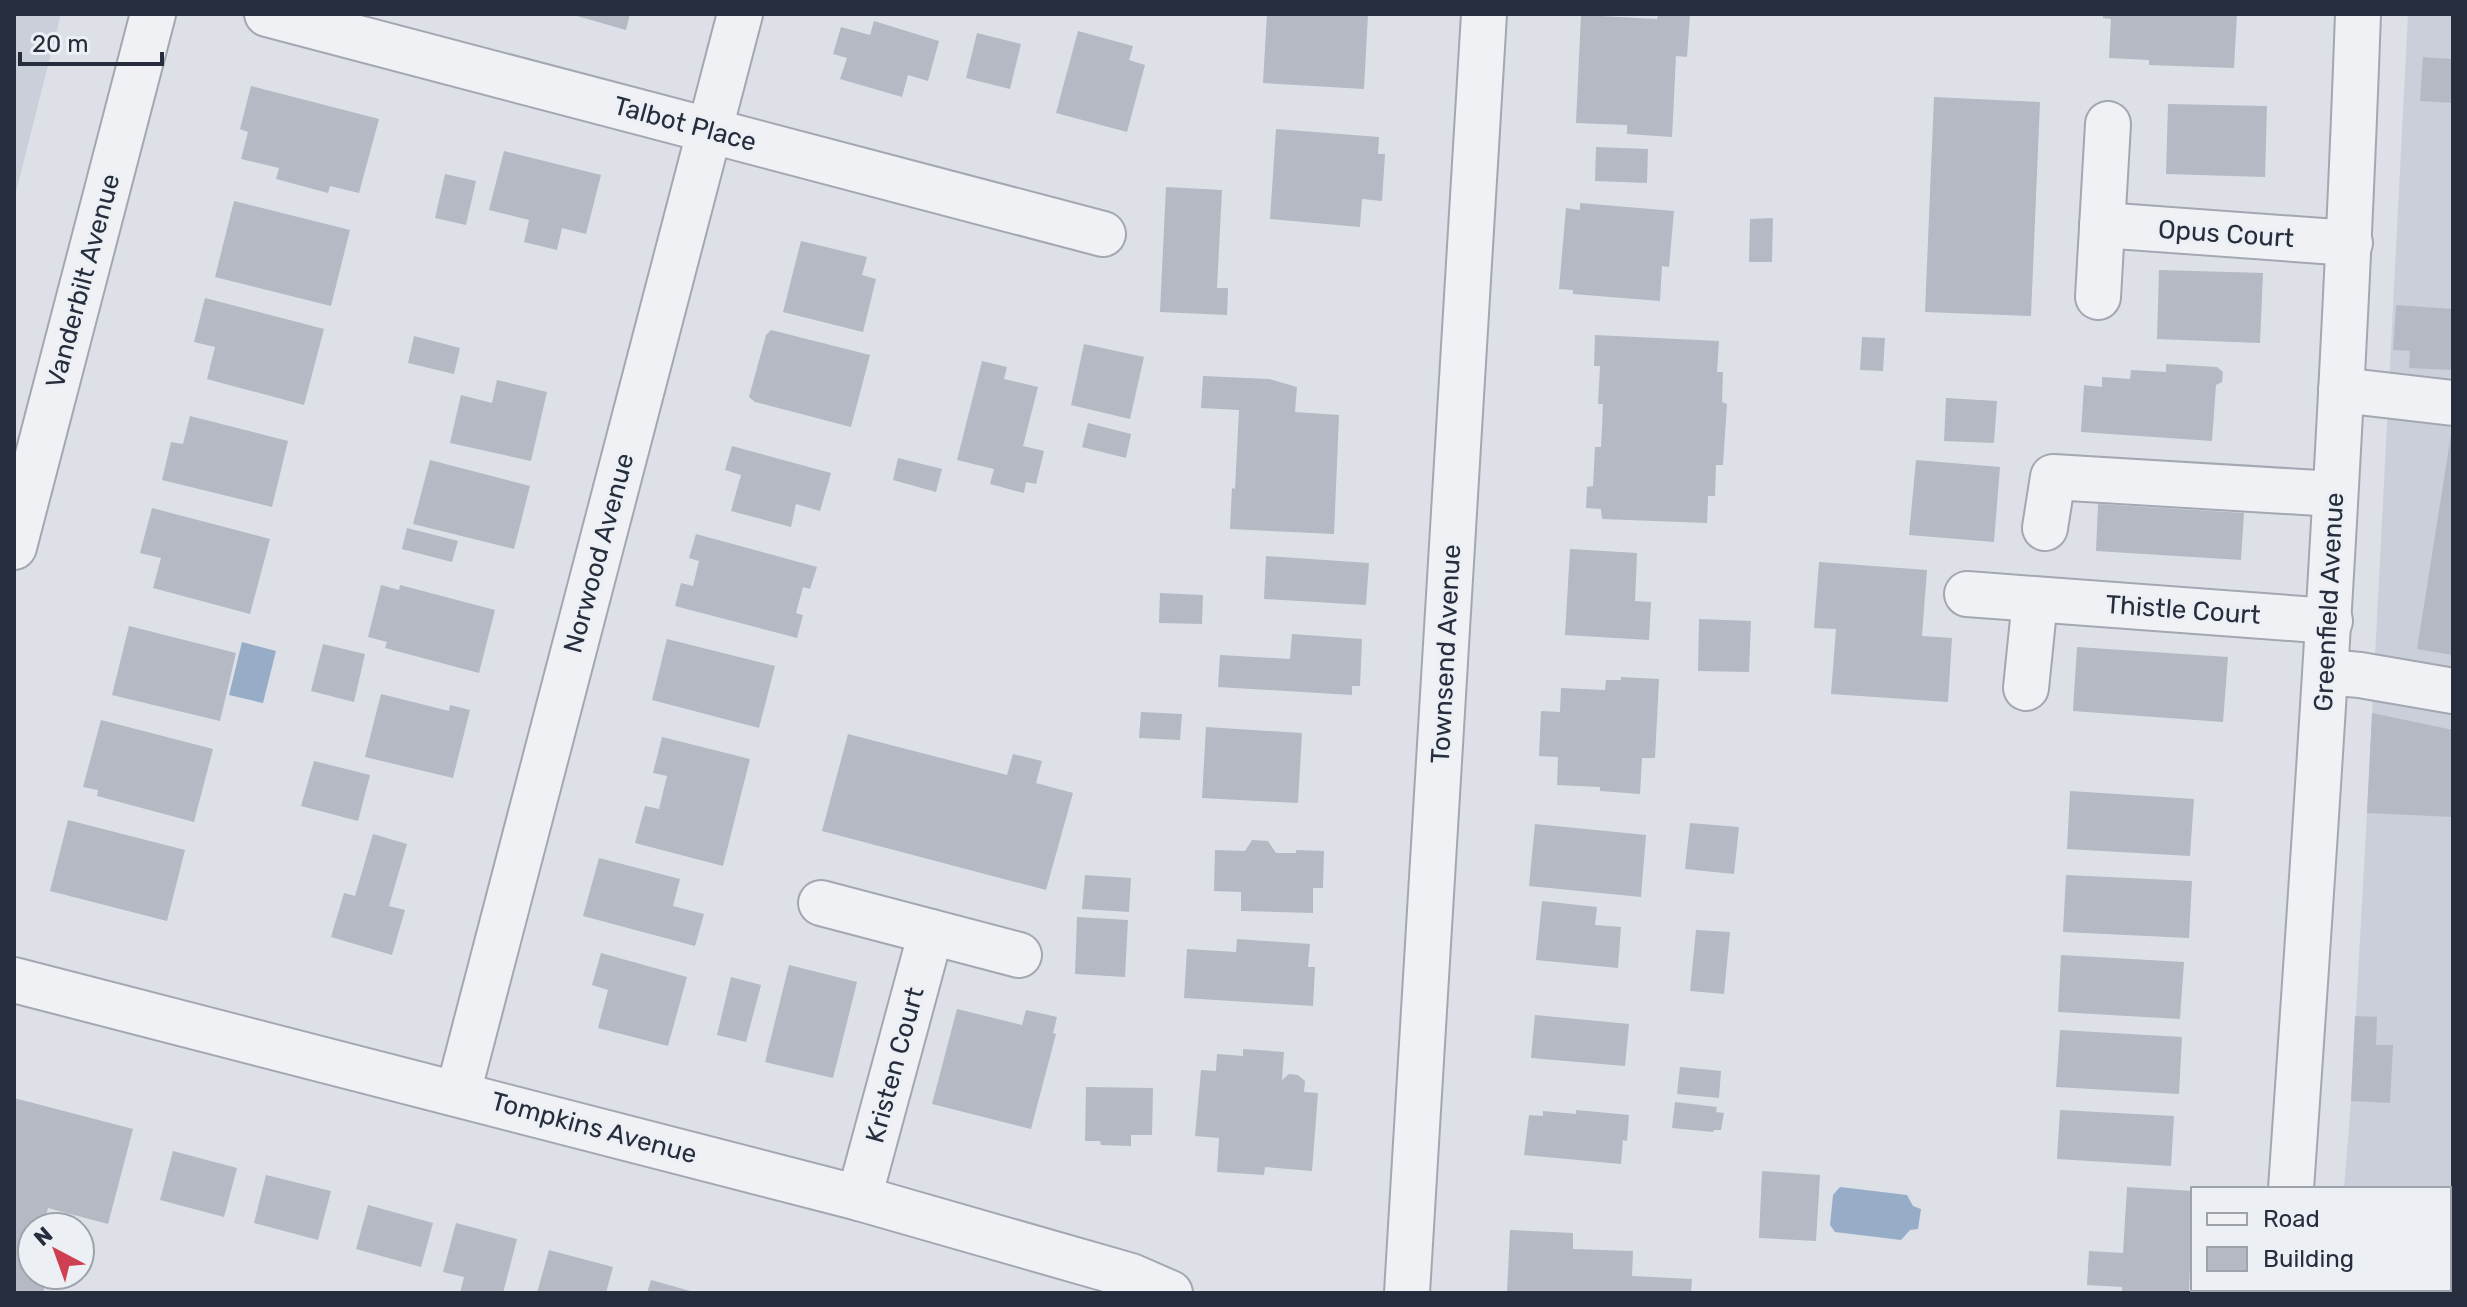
<svg xmlns="http://www.w3.org/2000/svg" width="2467" height="1307" viewBox="0 0 2467 1307" font-family="Rubik,sans-serif">
  <style>
    .built { fill: #cbcfd9 }
    .water { fill: #97adc7 }
    .building { fill: #b4b9c3 }
    .lines { fill: none; stroke-linecap: round; stroke-linejoin: round }
    .minor-casing { stroke: #a2a7b1; stroke-width: 48 }
    .minor { stroke: #eff1f5; stroke-width: 44 }
    .labels { text-anchor: middle; dominant-baseline: central; stroke-width: 6; stroke-linejoin: round; paint-order: stroke }
    .street-label { font-size: 26px; fill: #262e3d; stroke: #eceff4 }
  </style>
  <rect width="100%" height="100%" fill="#dde0e7"/>
  <g class="built">
    <path d="M 14,14 L 61,14 L 14,200 Z"/>
    <path d="M 2408,14 L 2453,14 L 2453,1216 L 2449,1216 L 2449,1189 L 2344,1189 L 2351,1101 L 2367,813 Z"/>
  </g>
  <g class="water">
    <path d="M 242,642 L 276,651 L 263,703 L 229,695 Z"/>
    <path d="M 1840,1187 L 1907,1195 L 1913,1206 L 1921,1209 L 1918,1229 L 1910,1230 L 1901,1240 L 1835,1232 L 1830,1225 L 1833,1195 Z"/>
  </g>
  <g class="building">
    <path d="M 570,14 L 630,14 L 626,30 Z"/>
    <path d="M 1267,14 L 1368,14 L 1364,89 L 1263,83 Z"/>
    <path d="M 1658,14 L 1690,14 L 1687,57 L 1676,56 L 1672,137 L 1627,134 L 1627,125 L 1576,123 L 1581,15 L 1657,19 Z"/>
    <path d="M 2103,14 L 2237,14 L 2234,68 L 2149,65 L 2149,60 L 2109,58 L 2111,19 L 2103,18 Z"/>
    <path d="M 874,21 L 939,41 L 928,81 L 908,75 L 902,97 L 840,79 L 847,58 L 833,54 L 841,27 L 870,35 Z"/>
    <path d="M 1078,31 L 1133,46 L 1129,60 L 1145,65 L 1127,132 L 1056,113 Z"/>
    <path d="M 977,33 L 1021,44 L 1010,89 L 966,78 Z"/>
    <path d="M 2423,57 L 2453,59 L 2453,103 L 2420,101 Z"/>
    <path d="M 251,86 L 379,119 L 359,193 L 330,186 L 328,193 L 276,179 L 279,168 L 241,159 L 248,132 L 240,129 Z"/>
    <path d="M 1934,97 L 2040,102 L 2031,316 L 1925,312 Z"/>
    <path d="M 2168,104 L 2267,106 L 2265,177 L 2166,174 Z"/>
    <path d="M 1276,129 L 1379,137 L 1378,154 L 1385,154 L 1382,201 L 1362,199 L 1360,227 L 1270,219 Z"/>
    <path d="M 1596,147 L 1648,149 L 1647,183 L 1595,181 Z"/>
    <path d="M 504,151 L 601,175 L 586,234 L 562,228 L 557,250 L 524,242 L 529,220 L 489,210 Z"/>
    <path d="M 445,174 L 476,181 L 466,225 L 435,218 Z"/>
    <path d="M 1166,187 L 1222,190 L 1217,288 L 1228,288 L 1227,315 L 1160,312 Z"/>
    <path d="M 234,201 L 350,230 L 331,306 L 215,277 Z"/>
    <path d="M 1580,203 L 1674,211 L 1669,267 L 1662,266 L 1660,301 L 1573,294 L 1573,290 L 1559,289 L 1566,208 L 1580,210 Z"/>
    <path d="M 1773,218 L 1772,262 L 1749,262 L 1750,219 Z"/>
    <path d="M 801,241 L 867,257 L 862,275 L 876,279 L 863,332 L 783,312 Z"/>
    <path d="M 2159,270 L 2263,273 L 2260,343 L 2157,339 Z"/>
    <path d="M 205,298 L 324,329 L 304,405 L 207,379 L 215,347 L 194,342 Z"/>
    <path d="M 2396,305 L 2453,309 L 2453,370 L 2409,368 L 2410,351 L 2393,350 Z"/>
    <path d="M 771,330 L 870,355 L 851,427 L 755,402 L 749,397 L 766,335 Z"/>
    <path d="M 1595,335 L 1719,341 L 1717,372 L 1723,372 L 1722,402 L 1727,404 L 1723,465 L 1716,465 L 1715,496 L 1708,496 L 1707,523 L 1602,519 L 1601,509 L 1586,508 L 1587,487 L 1593,486 L 1595,447 L 1601,447 L 1602,428 L 1603,404 L 1598,404 L 1600,366 L 1594,366 Z"/>
    <path d="M 414,336 L 460,348 L 454,374 L 408,363 Z"/>
    <path d="M 1862,337 L 1885,338 L 1883,371 L 1860,370 Z"/>
    <path d="M 1084,344 L 1144,357 L 1130,419 L 1071,405 Z"/>
    <path d="M 982,361 L 1007,367 L 1004,379 L 1038,387 L 1023,446 L 1044,451 L 1036,484 L 1026,482 L 1024,493 L 990,484 L 994,469 L 957,460 Z"/>
    <path d="M 2166,364 L 2217,367 L 2223,372 L 2222,382 L 2216,385 L 2212,441 L 2081,432 L 2084,385 L 2102,387 L 2102,377 L 2130,379 L 2131,370 L 2166,372 Z"/>
    <path d="M 1203,376 L 1269,379 L 1297,387 L 1295,412 L 1339,415 L 1334,534 L 1230,529 L 1232,488 L 1235,489 L 1239,410 L 1201,408 Z"/>
    <path d="M 497,380 L 547,392 L 531,461 L 450,443 L 461,395 L 492,403 Z"/>
    <path d="M 1946,398 L 1997,401 L 1994,443 L 1944,441 Z"/>
    <path d="M 190,416 L 288,441 L 272,507 L 162,480 L 171,442 L 183,444 Z"/>
    <path d="M 1088,423 L 1131,434 L 1126,458 L 1082,447 Z"/>
    <path d="M 2451,435 L 2453,435 L 2453,655 L 2417,649 Z"/>
    <path d="M 732,446 L 831,473 L 820,511 L 796,504 L 791,527 L 731,511 L 741,475 L 725,470 Z"/>
    <path d="M 898,458 L 942,469 L 936,492 L 893,480 Z"/>
    <path d="M 430,460 L 530,486 L 514,549 L 413,524 Z"/>
    <path d="M 1916,460 L 2000,467 L 1994,542 L 1909,535 Z"/>
    <path d="M 2098,504 L 2244,513 L 2241,560 L 2096,551 Z"/>
    <path d="M 152,508 L 270,539 L 250,614 L 153,588 L 161,558 L 140,553 Z"/>
    <path d="M 407,528 L 458,541 L 452,562 L 402,549 Z"/>
    <path d="M 696,534 L 817,567 L 810,589 L 803,587 L 796,613 L 803,615 L 797,638 L 675,606 L 681,583 L 693,586 L 699,561 L 689,558 Z"/>
    <path d="M 1570,549 L 1637,553 L 1635,601 L 1651,602 L 1649,640 L 1565,635 Z"/>
    <path d="M 1266,556 L 1369,563 L 1366,605 L 1264,599 Z"/>
    <path d="M 1819,562 L 1927,570 L 1922,636 L 1952,638 L 1948,702 L 1831,694 L 1836,629 L 1814,628 Z"/>
    <path d="M 381,585 L 399,590 L 400,585 L 495,610 L 479,673 L 385,648 L 387,642 L 368,637 Z"/>
    <path d="M 1160,593 L 1203,595 L 1202,624 L 1159,623 Z"/>
    <path d="M 1699,619 L 1751,621 L 1749,672 L 1698,671 Z"/>
    <path d="M 129,626 L 236,653 L 220,721 L 112,695 Z"/>
    <path d="M 1292,634 L 1362,639 L 1360,686 L 1352,686 L 1352,695 L 1218,687 L 1220,655 L 1290,659 Z"/>
    <path d="M 667,639 L 775,666 L 759,728 L 652,700 Z"/>
    <path d="M 323,644 L 365,654 L 354,702 L 311,691 Z"/>
    <path d="M 2077,647 L 2228,657 L 2223,722 L 2073,711 Z"/>
    <path d="M 1621,677 L 1659,679 L 1655,758 L 1642,758 L 1640,794 L 1600,791 L 1600,787 L 1557,785 L 1558,757 L 1539,756 L 1541,711 L 1560,712 L 1561,688 L 1605,690 L 1606,680 L 1621,680 Z"/>
    <path d="M 381,694 L 449,711 L 450,705 L 470,710 L 453,778 L 365,757 Z"/>
    <path d="M 1141,712 L 1182,714 L 1180,740 L 1139,738 Z"/>
    <path d="M 2372,713 L 2453,730 L 2453,817 L 2367,813 Z"/>
    <path d="M 101,720 L 213,749 L 194,822 L 97,796 L 98,790 L 83,787 Z"/>
    <path d="M 1206,727 L 1302,733 L 1298,803 L 1202,798 Z"/>
    <path d="M 848,734 L 1007,775 L 1013,754 L 1042,761 L 1036,783 L 1073,793 L 1046,890 L 822,831 Z"/>
    <path d="M 662,737 L 750,759 L 723,866 L 635,843 L 645,806 L 659,809 L 667,776 L 653,773 Z"/>
    <path d="M 314,761 L 370,775 L 358,821 L 301,806 Z"/>
    <path d="M 2070,791 L 2194,799 L 2190,856 L 2067,849 Z"/>
    <path d="M 68,820 L 185,850 L 167,921 L 50,891 Z"/>
    <path d="M 1690,823 L 1739,827 L 1734,874 L 1685,869 Z"/>
    <path d="M 1535,824 L 1646,835 L 1641,897 L 1529,886 Z"/>
    <path d="M 373,834 L 407,844 L 389,906 L 405,910 L 392,955 L 331,937 L 344,893 L 355,896 Z"/>
    <path d="M 1252,840 L 1268,841 L 1276,853 L 1296,853 L 1296,850 L 1324,851 L 1323,888 L 1313,888 L 1313,913 L 1241,911 L 1241,892 L 1214,891 L 1215,850 L 1245,851 Z"/>
    <path d="M 599,858 L 680,879 L 673,906 L 704,914 L 695,946 L 583,916 Z"/>
    <path d="M 1085,875 L 1131,878 L 1129,912 L 1082,909 Z"/>
    <path d="M 2066,875 L 2192,881 L 2189,938 L 2063,932 Z"/>
    <path d="M 1542,901 L 1597,907 L 1595,925 L 1621,927 L 1618,968 L 1536,960 Z"/>
    <path d="M 1077,917 L 1128,920 L 1125,977 L 1075,974 Z"/>
    <path d="M 1696,930 L 1730,932 L 1724,994 L 1690,991 Z"/>
    <path d="M 1237,939 L 1310,944 L 1308,967 L 1315,967 L 1313,1006 L 1184,998 L 1187,949 L 1236,952 Z"/>
    <path d="M 601,953 L 687,977 L 668,1046 L 598,1028 L 608,990 L 592,985 Z"/>
    <path d="M 2061,955 L 2184,962 L 2180,1019 L 2058,1012 Z"/>
    <path d="M 789,965 L 857,982 L 833,1078 L 765,1062 Z"/>
    <path d="M 731,977 L 761,985 L 746,1042 L 717,1035 Z"/>
    <path d="M 957,1009 L 1022,1025 L 1026,1010 L 1057,1017 L 1053,1033 L 1056,1034 L 1031,1129 L 932,1104 Z"/>
    <path d="M 1535,1015 L 1629,1024 L 1625,1066 L 1531,1058 Z"/>
    <path d="M 2355,1016 L 2377,1017 L 2376,1045 L 2393,1045 L 2390,1103 L 2351,1101 Z"/>
    <path d="M 2060,1030 L 2182,1037 L 2179,1094 L 2056,1087 Z"/>
    <path d="M 1243,1049 L 1284,1052 L 1282,1080 L 1289,1074 L 1298,1075 L 1305,1081 L 1304,1092 L 1318,1093 L 1312,1171 L 1265,1167 L 1264,1175 L 1217,1172 L 1219,1138 L 1195,1136 L 1201,1070 L 1216,1071 L 1217,1054 L 1243,1056 Z"/>
    <path d="M 1680,1067 L 1721,1071 L 1719,1098 L 1677,1094 Z"/>
    <path d="M 1086,1087 L 1153,1088 L 1152,1135 L 1131,1135 L 1131,1146 L 1101,1145 L 1100,1141 L 1085,1141 Z"/>
    <path d="M 14,1098 L 133,1129 L 108,1224 L 48,1208 L 43,1227 L 32,1227 L 32,1275 L 48,1275 L 43,1293 L 14,1293 Z"/>
    <path d="M 1675,1102 L 1717,1107 L 1716,1112 L 1724,1113 L 1721,1130 L 1714,1130 L 1713,1132 L 1672,1128 Z"/>
    <path d="M 1576,1110 L 1629,1115 L 1627,1141 L 1623,1140 L 1621,1164 L 1524,1155 L 1529,1115 L 1543,1116 L 1543,1111 L 1576,1114 Z"/>
    <path d="M 2060,1110 L 2174,1116 L 2171,1166 L 2057,1159 Z"/>
    <path d="M 173,1151 L 237,1168 L 224,1217 L 160,1200 Z"/>
    <path d="M 1762,1171 L 1820,1175 L 1816,1241 L 1759,1238 Z"/>
    <path d="M 266,1175 L 331,1191 L 318,1240 L 254,1223 Z"/>
    <path d="M 2127,1187 L 2193,1191 L 2189,1293 L 2122,1293 L 2122,1287 L 2087,1285 L 2089,1251 L 2123,1253 Z"/>
    <path d="M 368,1205 L 433,1223 L 421,1267 L 356,1249 Z"/>
    <path d="M 456,1223 L 517,1239 L 503,1293 L 460,1293 L 464,1277 L 443,1272 Z"/>
    <path d="M 1510,1230 L 1573,1233 L 1573,1249 L 1633,1251 L 1632,1276 L 1692,1279 L 1691,1293 L 1507,1293 Z"/>
    <path d="M 549,1250 L 613,1267 L 606,1293 L 537,1293 Z"/>
    <path d="M 651,1280 L 694,1292 L 693,1293 L 647,1293 Z"/>
    <path d="M 2361,1289 L 2448,1289 L 2447,1293 L 2361,1293 Z"/>
  </g>
  <g class="lines">
    <defs>
      <g id="minor">
        <path d="M 267,14 L 1103,234"/>
        <path d="M 2102,225 L 2350,243"/>
        <path d="M 2098,297 L 2108,124"/>
        <path d="M 2341,390 L 2453,403"/>
        <path d="M 2045,528 L 2053,477 L 2335,494"/>
        <path d="M 14,547 L 153,14"/>
        <path d="M 1967,594 L 2330,621"/>
        <path d="M 2327,672 L 2360,675 L 2453,691"/>
        <path d="M 2026,688 L 2035,600"/>
        <path d="M 821,903 L 1019,955"/>
        <path d="M 14,980 L 859,1198 L 1131,1276 L 1170,1293"/>
        <path d="M 458,1093 L 740,14"/>
        <path d="M 2291,1189 C 2318,797 2344,406 2358,14"/>
        <path d="M 859,1198 L 931,932"/>
        <path d="M 1407,1293 L 1484,14"/>
        <path d="M 2284,1293 L 2284,1289"/>
      </g>
    </defs>
    <use href="#minor" class="minor-casing"/>
    <use href="#minor" class="minor"/>
  </g>
  <g class="labels">
    <g class="street-label">
      <text transform="translate(685 124) rotate(15)">Talbot Place</text>
      <text transform="translate(2226 234) rotate(4)">Opus Court</text>
      <text transform="translate(83 281) rotate(-75)">Vanderbilt Avenue</text>
      <text transform="translate(599 553) rotate(-75)">Norwood Avenue</text>
      <text transform="translate(2329 602) rotate(-87)">Greenfield Avenue</text>
      <text transform="translate(2183 610) rotate(4)">Thistle Court</text>
      <text transform="translate(1446 654) rotate(-87)">Townsend Avenue</text>
      <text transform="translate(895 1065) rotate(-75)">Kristen Court</text>
      <text transform="translate(594 1128) rotate(15)">Tompkins Avenue</text>
    </g>
  </g>
  <rect width="2467" height="1307" fill="none" stroke="#262e3d" stroke-width="32"/>
  <rect x="2191" y="1187" width="260" height="104" fill="#eceff4" stroke="#9da2ab" stroke-width="2"/>
  <rect x="2207" y="1213" width="40" height="12" fill="#eff1f5" stroke="#9da2ab" stroke-width="2"/>
  <text x="2263" y="1227" font-size="24" fill="#262e3d">Road</text>
  <rect x="2207" y="1247" width="40" height="24" fill="#b4b9c3" stroke="#9da2ab" stroke-width="2"/>
  <text x="2263" y="1267" font-size="24" fill="#262e3d">Building</text>
  <g transform="translate(56 1251) rotate(319)"><circle r="38" fill="#eceff4" stroke="#9da2ab" stroke-width="2"/>
  <path d="M0-6L14 30L0 20L-14 30Z" fill="#ce4051"/>
  <text y="-12" font-size="22" font-weight="bold" text-anchor="middle" fill="#262e3d">N</text>
  </g>
  <path d="M20 52v12h142v-12" fill="none" stroke="#262e3d" stroke-width="4"/>
  <text x="32" y="52" font-size="24" fill="#262e3d" stroke="#eceff4" stroke-width="6" paint-order="stroke">20 m</text>
</svg>
